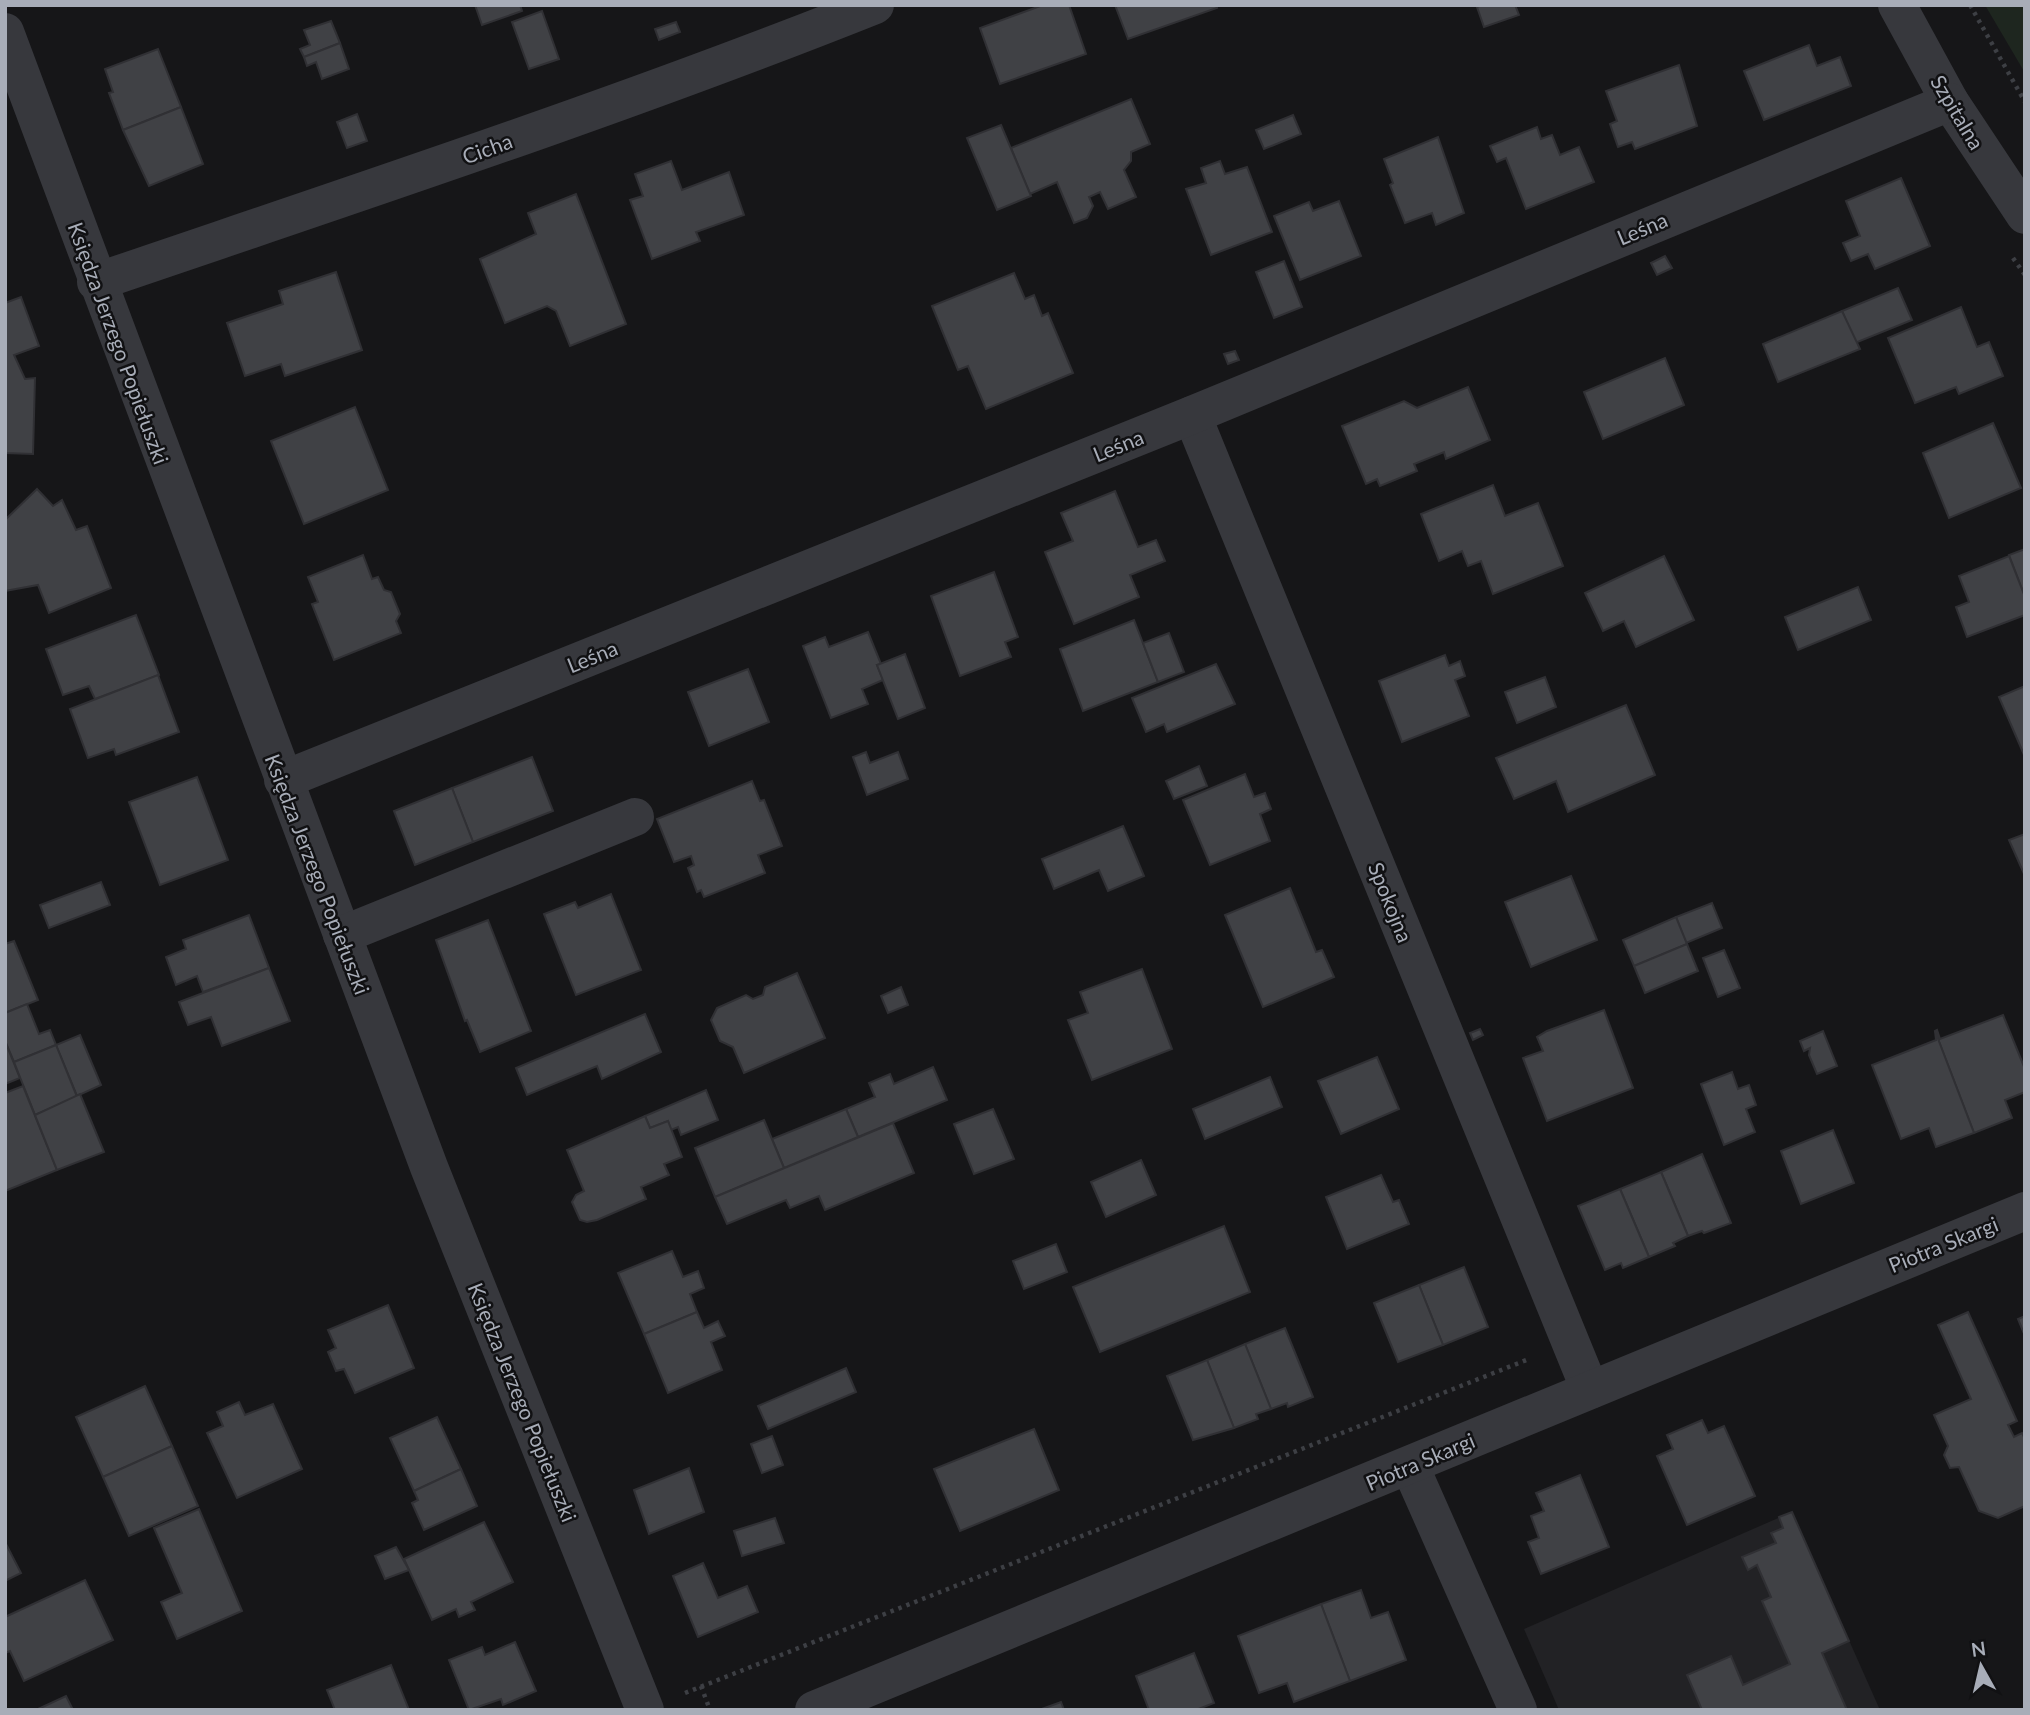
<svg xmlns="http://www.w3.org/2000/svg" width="2030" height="1715" viewBox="0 0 2030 1715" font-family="Lato,sans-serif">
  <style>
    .built { fill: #222225 }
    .green { fill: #1e261f }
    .building { fill: #404145; stroke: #303034; stroke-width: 2 }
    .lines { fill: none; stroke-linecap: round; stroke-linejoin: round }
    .path { stroke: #3d3f44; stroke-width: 4.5; stroke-dasharray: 3.5 5; stroke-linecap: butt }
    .minor { stroke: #37383d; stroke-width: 38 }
    .labels { text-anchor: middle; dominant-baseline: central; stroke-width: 5; stroke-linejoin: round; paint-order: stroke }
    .street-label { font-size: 21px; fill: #a8adb8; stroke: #111113 }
  </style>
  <rect width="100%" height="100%" fill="#161618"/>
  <path class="built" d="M 1792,1512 L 1880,1710 L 1559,1710 L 1524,1629 Z"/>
  <path class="green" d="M 1985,5 L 2025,5 L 2025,73 Z"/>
  <g class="building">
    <path d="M 475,5 L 520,5 L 522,11 L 482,25 Z"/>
    <path d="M 1043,5 L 1069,5 L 1086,54 L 1000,84 L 980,28 Z"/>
    <path d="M 1115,5 L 1216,5 L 1217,8 L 1128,39 Z"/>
    <path d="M 1482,5 L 1515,5 L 1519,15 L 1484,27 L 1477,7 Z"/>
    <path d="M 542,11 L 559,59 L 529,69 L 512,22 Z"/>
    <path d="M 331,21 L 340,43 L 304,57 L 300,49 L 310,45 L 304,30 Z"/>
    <path d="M 676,22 L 680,32 L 659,40 L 655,29 Z"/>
    <path d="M 340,43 L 349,69 L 322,79 L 316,62 L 307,66 L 304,57 Z"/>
    <path d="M 1809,45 L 1817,66 L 1840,57 L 1851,86 L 1764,120 L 1744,71 Z"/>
    <path d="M 158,49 L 181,107 L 123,130 L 109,93 L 113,92 L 105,69 Z"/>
    <path d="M 1679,65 L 1697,126 L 1635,149 L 1632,142 L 1618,147 L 1610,124 L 1617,121 L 1606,91 Z"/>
    <path d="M 1131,99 L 1150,144 L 1131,152 L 1131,161 L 1124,170 L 1136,197 L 1108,209 L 1100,192 L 1089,197 L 1093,206 L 1087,218 L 1074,223 L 1057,182 L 1030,194 L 1011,148 Z"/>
    <path d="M 181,107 L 203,164 L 149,186 L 123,130 Z"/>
    <path d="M 357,114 L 367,141 L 347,148 L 337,122 Z"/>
    <path d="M 1293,115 L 1301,134 L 1264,149 L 1256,130 Z"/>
    <path d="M 1001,125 L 1031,196 L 997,210 L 967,138 Z"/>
    <path d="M 1537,127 L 1541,139 L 1552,135 L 1560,155 L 1579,147 L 1594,182 L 1526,209 L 1506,158 L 1497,162 L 1490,146 Z"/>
    <path d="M 1438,137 L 1464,213 L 1436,225 L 1432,213 L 1405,223 L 1390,185 L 1393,183 L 1384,159 Z"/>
    <path d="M 671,161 L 682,190 L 729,172 L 744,215 L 696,232 L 700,241 L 652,259 L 630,200 L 643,196 L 635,174 Z"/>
    <path d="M 1220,161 L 1225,174 L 1247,167 L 1272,232 L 1211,255 L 1186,189 L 1206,183 L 1201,168 Z"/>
    <path d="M 1901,178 L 1930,246 L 1875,269 L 1868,254 L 1851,261 L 1843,243 L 1860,236 L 1846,201 Z"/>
    <path d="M 576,194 L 626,324 L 570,346 L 556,311 L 547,306 L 505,323 L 480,259 L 536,234 L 528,213 Z"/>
    <path d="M 1339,201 L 1361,256 L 1300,280 L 1274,216 L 1309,202 L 1313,211 Z"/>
    <path d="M 1665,256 L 1672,268 L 1657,275 L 1651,263 Z"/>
    <path d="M 1284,261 L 1302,307 L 1274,318 L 1256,272 Z"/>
    <path d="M 336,272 L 362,350 L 285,376 L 281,364 L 245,376 L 227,323 L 283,304 L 279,291 Z"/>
    <path d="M 1014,273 L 1025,299 L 1034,295 L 1042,316 L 1048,313 L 1073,373 L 986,409 L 968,366 L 958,370 L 932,306 Z"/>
    <path d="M 1898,288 L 1912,320 L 1855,343 L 1842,311 Z"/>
    <path d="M 21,297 L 39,346 L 14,355 L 25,379 L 35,378 L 33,454 L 5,453 L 5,303 Z"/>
    <path d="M 1961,307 L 1977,347 L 1989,342 L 2003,376 L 1959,394 L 1956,387 L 1915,403 L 1888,338 Z"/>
    <path d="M 1842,311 L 1860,349 L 1778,382 L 1763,344 Z"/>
    <path d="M 1235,351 L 1239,360 L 1228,364 L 1224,354 Z"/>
    <path d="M 1665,358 L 1684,405 L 1603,439 L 1584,392 Z"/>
    <path d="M 1468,387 L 1490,440 L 1446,459 L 1444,452 L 1414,464 L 1417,471 L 1380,486 L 1377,479 L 1366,484 L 1342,426 L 1404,401 L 1417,408 Z"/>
    <path d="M 355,407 L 388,490 L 304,524 L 271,441 Z"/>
    <path d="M 1993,423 L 2021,488 L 1949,518 L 1923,453 Z"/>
    <path d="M 1493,485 L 1505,516 L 1538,503 L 1563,566 L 1493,594 L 1481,561 L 1468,566 L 1462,551 L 1439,561 L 1421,514 Z"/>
    <path d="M 37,489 L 53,506 L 62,500 L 76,530 L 87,526 L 111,588 L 49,613 L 38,585 L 5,591 L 5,520 Z"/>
    <path d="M 1115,491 L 1138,547 L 1156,540 L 1165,561 L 1130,575 L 1139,597 L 1074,624 L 1045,552 L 1073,541 L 1061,513 Z"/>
    <path d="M 2025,549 L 2025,597 L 2009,555 Z"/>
    <path d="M 363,555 L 372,579 L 378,577 L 384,590 L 391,592 L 400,614 L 396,621 L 401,633 L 334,660 L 312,604 L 318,602 L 308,577 Z"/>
    <path d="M 1664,556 L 1694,620 L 1636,647 L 1624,621 L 1603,631 L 1585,593 Z"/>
    <path d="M 2009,556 L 2025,597 L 2025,615 L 1967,637 L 1956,607 L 1969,602 L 1959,576 Z"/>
    <path d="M 994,572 L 1018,637 L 1005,642 L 1011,657 L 960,676 L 931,596 Z"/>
    <path d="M 1858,587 L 1871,620 L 1798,650 L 1785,617 Z"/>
    <path d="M 136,615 L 159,675 L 95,699 L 89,686 L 63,695 L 46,649 Z"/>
    <path d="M 1134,620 L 1158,682 L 1083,711 L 1060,649 Z"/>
    <path d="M 868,632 L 881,664 L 877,665 L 883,680 L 862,689 L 868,704 L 831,718 L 803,646 L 825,637 L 829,647 Z"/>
    <path d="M 1169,633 L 1184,672 L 1158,682 L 1143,643 Z"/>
    <path d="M 905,654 L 925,708 L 898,719 L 877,665 Z"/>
    <path d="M 1445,655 L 1449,666 L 1460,661 L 1465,676 L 1455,680 L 1469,716 L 1402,742 L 1379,681 Z"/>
    <path d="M 1216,664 L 1235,704 L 1167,732 L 1164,724 L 1146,732 L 1132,698 Z"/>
    <path d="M 748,669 L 769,722 L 709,746 L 688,692 Z"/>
    <path d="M 158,675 L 179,732 L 116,755 L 114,749 L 88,758 L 70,709 Z"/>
    <path d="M 1545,677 L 1556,707 L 1517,723 L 1505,692 Z"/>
    <path d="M 2025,686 L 2025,757 L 1999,697 Z"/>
    <path d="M 1626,705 L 1655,775 L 1568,812 L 1556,781 L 1514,799 L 1496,758 Z"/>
    <path d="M 866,752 L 870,763 L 898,752 L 908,779 L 867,795 L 853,757 Z"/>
    <path d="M 532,757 L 553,811 L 473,842 L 452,788 Z"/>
    <path d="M 1199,766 L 1207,786 L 1174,799 L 1166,781 Z"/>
    <path d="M 1245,774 L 1254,797 L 1265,793 L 1271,809 L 1260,814 L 1270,841 L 1210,865 L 1183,800 Z"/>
    <path d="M 197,777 L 228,860 L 160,885 L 129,802 Z"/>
    <path d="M 752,781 L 760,801 L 764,800 L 782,846 L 758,855 L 765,873 L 704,897 L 701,890 L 697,892 L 688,868 L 694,865 L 691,856 L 674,862 L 657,819 Z"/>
    <path d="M 452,788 L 473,842 L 415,865 L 394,811 Z"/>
    <path d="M 1123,826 L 1144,876 L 1108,891 L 1099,870 L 1054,889 L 1042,859 Z"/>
    <path d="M 2025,834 L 2025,876 L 2009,840 Z"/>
    <path d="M 1571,876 L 1597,940 L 1531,967 L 1505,902 Z"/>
    <path d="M 101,882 L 110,905 L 49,928 L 40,905 Z"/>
    <path d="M 1290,888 L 1316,952 L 1322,950 L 1334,977 L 1263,1007 L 1225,915 Z"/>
    <path d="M 611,894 L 641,970 L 576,995 L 544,914 L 575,902 L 578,908 Z"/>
    <path d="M 1712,903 L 1722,928 L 1686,943 L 1676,917 Z"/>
    <path d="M 249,915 L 269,968 L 203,992 L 197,976 L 176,985 L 166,957 L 186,949 L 183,940 Z"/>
    <path d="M 1676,917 L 1687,944 L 1634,966 L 1623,940 Z"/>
    <path d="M 488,920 L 531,1031 L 480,1052 L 467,1020 L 465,1021 L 436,940 Z"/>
    <path d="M 14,941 L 38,1000 L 5,1013 L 5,944 Z"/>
    <path d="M 1687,944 L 1698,971 L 1645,993 L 1634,966 Z"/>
    <path d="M 1724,950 L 1740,988 L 1718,997 L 1703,958 Z"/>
    <path d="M 269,968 L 290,1021 L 222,1046 L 211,1017 L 188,1025 L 179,1002 Z"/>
    <path d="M 1142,969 L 1172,1049 L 1092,1080 L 1068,1020 L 1088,1013 L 1080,992 Z"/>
    <path d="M 797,973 L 825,1038 L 744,1073 L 733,1047 L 720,1041 L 711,1020 L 717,1008 L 746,995 L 753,999 L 763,995 L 765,987 Z"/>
    <path d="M 901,987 L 908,1005 L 888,1013 L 881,996 Z"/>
    <path d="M 27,1004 L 39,1034 L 50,1030 L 56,1045 L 14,1062 L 5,1041 L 5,1013 Z"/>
    <path d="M 1604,1010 L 1633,1088 L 1547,1121 L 1523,1058 L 1543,1051 L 1537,1037 L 1547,1031 Z"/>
    <path d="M 645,1014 L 661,1052 L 602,1079 L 597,1066 L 527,1095 L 516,1068 Z"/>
    <path d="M 2003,1015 L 2025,1069 L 2025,1092 L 2005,1100 L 2012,1118 L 1974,1133 L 1935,1031 L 1937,1030 L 1940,1039 Z"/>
    <path d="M 1480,1029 L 1483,1035 L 1473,1040 L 1470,1033 Z"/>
    <path d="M 1823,1031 L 1837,1066 L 1817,1074 L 1809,1055 L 1810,1048 L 1804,1051 L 1800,1041 Z"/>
    <path d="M 1935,1031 L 1974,1133 L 1936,1147 L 1929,1128 L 1901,1139 L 1872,1065 L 1936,1040 Z"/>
    <path d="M 80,1035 L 101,1085 L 77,1096 L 56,1045 Z"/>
    <path d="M 5,1041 L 20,1078 L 5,1084 Z"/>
    <path d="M 56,1045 L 77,1097 L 35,1115 L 14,1062 Z"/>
    <path d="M 1377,1057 L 1399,1109 L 1341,1134 L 1318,1081 Z"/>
    <path d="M 933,1067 L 947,1100 L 858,1137 L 846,1109 L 875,1097 L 869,1083 L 890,1074 L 894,1084 Z"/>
    <path d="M 1732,1072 L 1738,1089 L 1749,1085 L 1756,1105 L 1746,1109 L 1755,1132 L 1724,1145 L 1701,1084 Z"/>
    <path d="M 1270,1077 L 1282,1107 L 1205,1139 L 1193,1109 Z"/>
    <path d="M 23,1086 L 57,1170 L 5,1191 L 5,1093 Z"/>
    <path d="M 706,1090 L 718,1120 L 681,1135 L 678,1127 L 671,1130 L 668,1121 L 650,1128 L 645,1116 Z"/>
    <path d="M 80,1094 L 104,1152 L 57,1170 L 35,1115 Z"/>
    <path d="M 846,1109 L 858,1137 L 784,1168 L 772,1139 Z"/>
    <path d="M 993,1109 L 1014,1159 L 974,1174 L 954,1124 Z"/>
    <path d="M 645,1116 L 650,1128 L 668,1121 L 682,1157 L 664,1164 L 669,1175 L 641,1187 L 646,1199 L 597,1220 L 587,1222 L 580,1220 L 572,1202 L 576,1195 L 584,1191 L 567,1150 Z"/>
    <path d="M 764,1120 L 784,1168 L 715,1197 L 695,1148 Z"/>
    <path d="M 893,1123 L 914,1173 L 825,1210 L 819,1196 L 790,1208 L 786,1200 L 727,1224 L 715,1197 Z"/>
    <path d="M 1833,1130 L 1854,1183 L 1801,1204 L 1781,1151 Z"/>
    <path d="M 1702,1154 L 1731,1223 L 1704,1233 L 1702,1231 L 1688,1236 L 1661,1172 Z"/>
    <path d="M 1141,1160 L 1156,1195 L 1106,1217 L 1091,1182 Z"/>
    <path d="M 1661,1172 L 1688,1236 L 1673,1243 L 1675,1246 L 1649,1257 L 1620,1189 Z"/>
    <path d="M 1381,1175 L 1393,1202 L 1399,1200 L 1409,1224 L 1347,1249 L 1326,1197 Z"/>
    <path d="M 1620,1189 L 1649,1257 L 1623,1268 L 1621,1263 L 1605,1270 L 1578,1206 Z"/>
    <path d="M 1224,1226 L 1250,1292 L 1100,1352 L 1073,1287 Z"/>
    <path d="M 1056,1244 L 1067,1272 L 1024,1289 L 1013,1261 Z"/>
    <path d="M 672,1251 L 683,1277 L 698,1271 L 704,1288 L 690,1294 L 697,1312 L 644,1334 L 618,1273 Z"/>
    <path d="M 1464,1267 L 1488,1327 L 1443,1345 L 1419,1285 Z"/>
    <path d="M 1419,1285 L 1443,1345 L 1398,1362 L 1374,1303 Z"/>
    <path d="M 388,1305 L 414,1368 L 355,1393 L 344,1369 L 336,1371 L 328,1352 L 336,1348 L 328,1330 Z"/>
    <path d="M 697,1312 L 704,1328 L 718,1321 L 725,1336 L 711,1342 L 722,1370 L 668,1393 L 644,1334 Z"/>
    <path d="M 1968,1312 L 2017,1421 L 2008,1425 L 2014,1437 L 2022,1433 L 2025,1439 L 2025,1506 L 1998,1518 L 1979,1511 L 1959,1467 L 1950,1468 L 1944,1455 L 1948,1446 L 1934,1415 L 1971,1399 L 1938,1325 Z"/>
    <path d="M 2025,1316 L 2025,1336 L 2018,1319 Z"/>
    <path d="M 1285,1328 L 1313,1397 L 1288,1407 L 1287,1403 L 1271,1409 L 1245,1344 Z"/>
    <path d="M 1245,1344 L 1271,1409 L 1256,1414 L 1258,1419 L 1234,1428 L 1207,1360 Z"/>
    <path d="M 1207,1360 L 1234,1428 L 1193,1440 L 1167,1376 Z"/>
    <path d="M 846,1368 L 856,1392 L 768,1429 L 758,1406 Z"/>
    <path d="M 145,1386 L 172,1446 L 103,1477 L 76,1417 Z"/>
    <path d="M 239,1402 L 245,1415 L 273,1404 L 302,1469 L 237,1498 L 207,1433 L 223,1426 L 217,1412 Z"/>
    <path d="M 437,1417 L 461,1469 L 414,1491 L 390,1438 Z"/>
    <path d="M 1702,1420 L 1708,1433 L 1724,1426 L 1755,1496 L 1687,1525 L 1657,1456 L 1673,1449 L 1667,1435 Z"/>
    <path d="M 1034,1429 L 1059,1490 L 960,1531 L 934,1469 Z"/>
    <path d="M 772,1436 L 783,1465 L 762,1473 L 751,1444 Z"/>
    <path d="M 172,1446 L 198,1506 L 129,1536 L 103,1477 Z"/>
    <path d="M 689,1468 L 704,1512 L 649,1534 L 634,1490 Z"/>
    <path d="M 461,1469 L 477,1506 L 424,1530 L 412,1503 L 418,1500 L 414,1491 Z"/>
    <path d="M 1580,1475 L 1609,1547 L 1541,1574 L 1528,1542 L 1539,1538 L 1531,1516 L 1544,1511 L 1536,1493 Z"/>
    <path d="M 199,1509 L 242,1611 L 177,1639 L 161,1602 L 182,1593 L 154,1528 Z"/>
    <path d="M 1792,1512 L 1849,1641 L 1822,1653 L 1847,1710 L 1702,1710 L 1687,1675 L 1731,1656 L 1743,1685 L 1790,1664 L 1762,1601 L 1771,1597 L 1757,1565 L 1748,1570 L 1742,1557 L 1776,1543 L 1771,1533 L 1783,1528 L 1779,1517 Z"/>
    <path d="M 775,1518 L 784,1543 L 742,1556 L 734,1531 Z"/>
    <path d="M 484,1522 L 513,1582 L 471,1602 L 475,1610 L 459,1617 L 456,1609 L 432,1620 L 404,1559 Z"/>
    <path d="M 5,1542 L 21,1573 L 5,1581 Z"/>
    <path d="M 396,1547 L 409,1570 L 385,1579 L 375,1556 Z"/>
    <path d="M 703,1563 L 718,1598 L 747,1586 L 758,1612 L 698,1637 L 673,1576 Z"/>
    <path d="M 85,1580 L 113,1640 L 24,1681 L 10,1651 L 5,1653 L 5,1617 Z"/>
    <path d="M 1361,1590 L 1371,1618 L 1388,1612 L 1406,1660 L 1350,1681 L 1321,1604 Z"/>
    <path d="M 1321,1604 L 1350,1681 L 1294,1702 L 1287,1683 L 1259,1693 L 1238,1636 Z"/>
    <path d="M 515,1642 L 536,1691 L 503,1705 L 501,1699 L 469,1710 L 449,1660 L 482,1647 L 485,1655 Z"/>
    <path d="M 1194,1653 L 1214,1703 L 1196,1710 L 1149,1710 L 1136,1676 Z"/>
    <path d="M 391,1665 L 409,1710 L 335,1710 L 327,1690 Z"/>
    <path d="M 66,1696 L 73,1710 L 36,1710 Z"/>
    <path d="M 1061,1702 L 1064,1710 L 1039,1710 Z"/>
  </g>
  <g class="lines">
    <g class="path">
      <path d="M 1970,5 L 2025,102"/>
      <path d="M 2013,258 L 2025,275"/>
      <path d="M 701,1686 L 710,1710"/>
      <path d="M 685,1693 L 1529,1359"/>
    </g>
    <g class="minor">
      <path d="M 1897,5 L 1950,102 L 2025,215"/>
      <path d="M 5,32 L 429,1167 L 645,1710"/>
      <path d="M 96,282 C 357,193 619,107 875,5"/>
      <path d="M 1192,415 L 1590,1390"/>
      <path d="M 283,780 L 1192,415 L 1950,102"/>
      <path d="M 342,935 L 635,817"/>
      <path d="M 1410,1466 L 1518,1710"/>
      <path d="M 814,1710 L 2025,1211"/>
    </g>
  </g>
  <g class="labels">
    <g class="street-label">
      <text transform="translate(1958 112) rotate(59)">Szpitalna</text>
      <text transform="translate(487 148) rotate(-20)">Cicha</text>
      <text transform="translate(1642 228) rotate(-23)">Leśna</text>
      <text transform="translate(119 343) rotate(70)">Księdza Jerzego Popiełuszki</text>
      <text transform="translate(1118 445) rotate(-22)">Leśna</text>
      <text transform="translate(592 656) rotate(-22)">Leśna</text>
      <text transform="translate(318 874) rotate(69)">Księdza Jerzego Popiełuszki</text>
      <text transform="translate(1391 902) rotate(68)">Spokojna</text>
      <text transform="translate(1943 1244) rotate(-22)">Piotra Skargi</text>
      <text transform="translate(523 1402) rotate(68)">Księdza Jerzego Popiełuszki</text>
      <text transform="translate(1420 1461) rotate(-23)">Piotra Skargi</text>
    </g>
  </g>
  <rect width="2030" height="1715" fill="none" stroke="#a8adb8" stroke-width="14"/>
  <g transform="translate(1981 1666) rotate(352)" stroke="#111113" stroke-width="5" paint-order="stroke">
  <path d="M0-5L12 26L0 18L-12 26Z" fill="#a8adb8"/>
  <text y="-10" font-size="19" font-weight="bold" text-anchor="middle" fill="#a8adb8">N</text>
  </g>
</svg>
